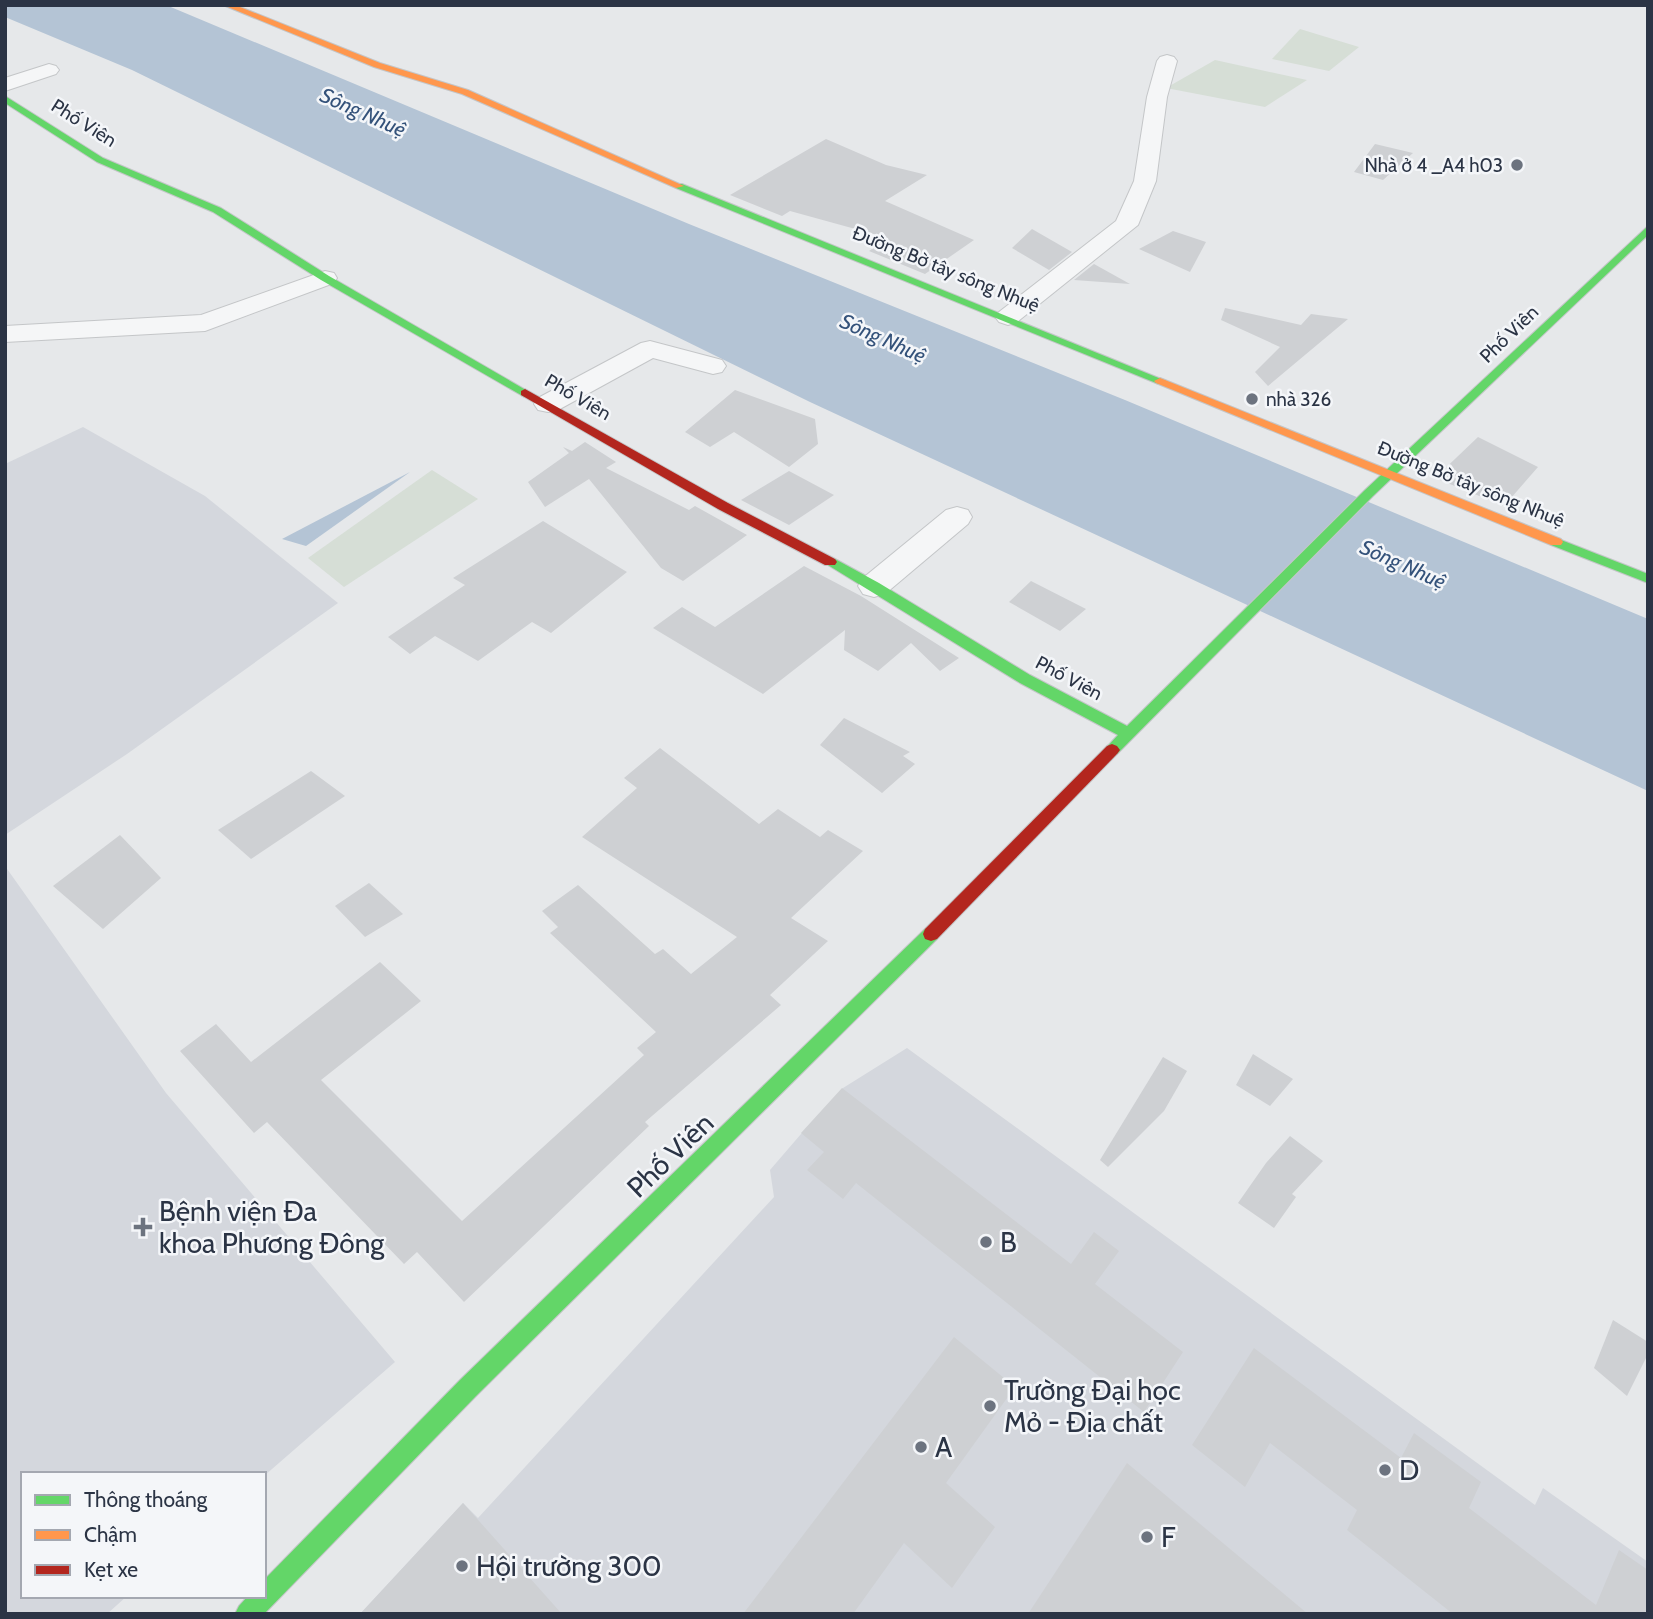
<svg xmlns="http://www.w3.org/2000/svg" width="1653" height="1619" viewBox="0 0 1653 1619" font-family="Cabin,sans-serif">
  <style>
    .built { fill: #d4d7dd }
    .green { fill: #d6ded6 }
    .water { fill: #b4c4d5 }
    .building { fill: #ced0d3 }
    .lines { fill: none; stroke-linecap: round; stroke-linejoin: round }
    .street-casing { stroke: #c4c6c8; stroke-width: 2 }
    .fast-casing { stroke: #c4c6c8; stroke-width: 2 }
    .slow-casing { stroke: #c4c6c8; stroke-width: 2 }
    .jam-casing { stroke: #c4c6c8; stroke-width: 2 }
    .street { fill: #f5f6f7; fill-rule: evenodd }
    .fast { fill: #63d668; fill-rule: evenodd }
    .slow { fill: #ff974d; fill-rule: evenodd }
    .jam { fill: #b3261e; fill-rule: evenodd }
    .poi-dot { fill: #6c737f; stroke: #f4f6f9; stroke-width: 2.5 }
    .labels { text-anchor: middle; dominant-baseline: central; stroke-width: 5; stroke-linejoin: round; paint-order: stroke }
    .far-street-label { font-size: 19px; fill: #2b3445; stroke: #f4f6f9 }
    .far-poi-label { font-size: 19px; fill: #2b3445; stroke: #f4f6f9; text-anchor: end }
    .far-water-label { font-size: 21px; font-style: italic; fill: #34527a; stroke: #f4f6f9 }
    .near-street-label { font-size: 28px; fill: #2b3445; stroke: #f4f6f9 }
    .near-poi-label { font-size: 28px; fill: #2b3445; stroke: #f4f6f9; text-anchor: start }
  </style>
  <rect width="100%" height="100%" fill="#e6e8ea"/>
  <g class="built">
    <path d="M 83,427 L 205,496 L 338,603 L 127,754 L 5,835 L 5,464 Z"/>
    <path d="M 5,866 L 166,1093 L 395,1362 L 264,1476 L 264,1474 L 23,1474 L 23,1596 L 127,1596 L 107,1614 L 5,1614 Z"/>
    <path d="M 907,1048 L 1535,1505 L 1543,1488 L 1648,1562 L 1648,1614 L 360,1614 L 463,1503 L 478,1518 L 774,1197 L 770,1170 L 801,1134 L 843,1088 Z"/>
  </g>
  <g class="green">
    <path d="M 1300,29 L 1359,47 L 1329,71 L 1272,59 Z"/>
    <path d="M 1215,60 L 1307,80 L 1265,107 L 1166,88 Z"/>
    <path d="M 432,470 L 478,499 L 344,587 L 308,558 Z"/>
  </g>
  <g class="water">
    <path d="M 5,5 L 166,5 L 689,224 L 1125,400 L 1648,619 L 1648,791 L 810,402 L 132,70 L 5,17 Z"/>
    <path d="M 410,472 L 306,546 L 282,539 Z"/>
  </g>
  <g class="building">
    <path d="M 826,139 L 886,165 L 927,175 L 885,201 L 974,240 L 925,274 L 869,251 L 888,238 L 790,211 L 782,216 L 730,195 Z"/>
    <path d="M 1375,144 L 1413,153 L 1383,180 L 1354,172 Z"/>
    <path d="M 1032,229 L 1072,252 L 1049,270 L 1012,248 Z"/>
    <path d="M 1173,231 L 1206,242 L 1190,272 L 1139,249 Z"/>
    <path d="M 1094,264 L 1130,284 L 1074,280 Z"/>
    <path d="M 1225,308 L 1301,325 L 1311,314 L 1348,319 L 1268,386 L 1255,372 L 1280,347 L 1221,320 Z"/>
    <path d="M 735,390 L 815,419 L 818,444 L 789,467 L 734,432 L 710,447 L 685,432 Z"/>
    <path d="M 1478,437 L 1538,467 L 1504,506 L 1435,478 Z"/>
    <path d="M 585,442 L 616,462 L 606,468 L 689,510 L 695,506 L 747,535 L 683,581 L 661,568 L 589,479 L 545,507 L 528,482 L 569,453 L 563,447 L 572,451 Z"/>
    <path d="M 789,471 L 834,495 L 789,525 L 741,500 Z"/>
    <path d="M 543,521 L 627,572 L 551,633 L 532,622 L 478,661 L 435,636 L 410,654 L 388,637 L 465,585 L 453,578 Z"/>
    <path d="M 804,566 L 861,596 L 959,658 L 940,671 L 911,643 L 878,671 L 844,650 L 845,630 L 763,694 L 653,628 L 682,607 L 715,627 Z"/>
    <path d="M 1031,581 L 1086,609 L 1060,631 L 1009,602 Z"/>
    <path d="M 844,718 L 910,752 L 903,756 L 915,764 L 882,793 L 820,745 Z"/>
    <path d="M 660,748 L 759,824 L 778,809 L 820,837 L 828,830 L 863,851 L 791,918 L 828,941 L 770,995 L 781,1005 L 645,1122 L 649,1126 L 464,1302 L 417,1252 L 404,1264 L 267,1122 L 254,1133 L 180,1051 L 216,1024 L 251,1062 L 380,962 L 421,1001 L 321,1080 L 462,1221 L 644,1055 L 637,1048 L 656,1032 L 550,933 L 558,927 L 542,911 L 578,885 L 655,954 L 663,949 L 691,974 L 737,937 L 582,837 L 637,788 L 624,778 Z"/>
    <path d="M 311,771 L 345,796 L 251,859 L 218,830 Z"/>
    <path d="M 120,835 L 161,878 L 103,929 L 53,886 Z"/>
    <path d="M 369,883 L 403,914 L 365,937 L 335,906 Z"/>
    <path d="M 1253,1054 L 1293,1079 L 1270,1106 L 1236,1085 Z"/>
    <path d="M 1163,1057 L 1187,1071 L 1164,1111 L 1108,1167 L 1100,1160 Z"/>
    <path d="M 842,1088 L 1071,1264 L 1094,1232 L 1119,1251 L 1095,1284 L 1183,1352 L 1144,1412 L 856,1183 L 843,1199 L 807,1170 L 824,1152 L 801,1133 Z"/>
    <path d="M 1290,1136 L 1323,1161 L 1292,1194 L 1296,1197 L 1274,1228 L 1238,1203 L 1266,1163 Z"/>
    <path d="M 1613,1320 L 1648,1342 L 1648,1354 L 1627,1396 L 1594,1368 Z"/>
    <path d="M 954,1337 L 1015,1387 L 946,1483 L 995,1527 L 952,1588 L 904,1543 L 853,1614 L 743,1614 Z"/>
    <path d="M 1254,1348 L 1401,1458 L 1414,1433 L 1481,1482 L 1469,1508 L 1596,1605 L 1619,1550 L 1648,1570 L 1648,1614 L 1453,1614 L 1347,1530 L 1357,1510 L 1270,1443 L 1245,1487 L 1192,1445 Z"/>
    <path d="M 1127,1463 L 1308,1614 L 1028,1614 Z"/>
    <path d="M 463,1503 L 562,1614 L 360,1614 Z"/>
  </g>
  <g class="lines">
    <defs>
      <g id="street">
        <path d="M 1167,55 L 1174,57 L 1177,61 L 1167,97 L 1156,181 L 1138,225 L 1017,322 L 1008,325 L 999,322 L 995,317 L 999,312 L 1116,221 L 1134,181 L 1147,97 L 1157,61 L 1160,57 Z"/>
        <path d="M 49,64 L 56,66 L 59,70 L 56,74 L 5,91 L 5,78 Z"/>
        <path d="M 325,271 L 334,273 L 337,278 L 334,283 L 205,331 L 5,342 L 5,326 L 201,315 Z"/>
        <path d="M 650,341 L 722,360 L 726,366 L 722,372 L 713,374 L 653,358 L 558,410 L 548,412 L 538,410 L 534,404 L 538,398 L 641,343 Z"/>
        <path d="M 957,507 L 968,510 L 972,517 L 968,524 L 885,594 L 874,597 L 863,594 L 858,586 L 863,578 L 946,510 Z"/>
      </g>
      <g id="fast">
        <path d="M 5,96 L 103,158 L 221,208 L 329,276 L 531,393 L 525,397 L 521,395 L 321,280 L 213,212 L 97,162 L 5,103 Z"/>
        <path d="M 676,184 L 682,184 L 1166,381 L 1160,384 L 1156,383 L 676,188 Z"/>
        <path d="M 1648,226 L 1648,235 L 1373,496 L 1117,754 L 1107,754 L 1104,750 L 1118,735 L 1020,683 L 823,562 L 825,559 L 835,559 L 879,583 L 1030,675 L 1127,726 L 1365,490 Z"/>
        <path d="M 1556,538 L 1648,574 L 1648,583 L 1551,545 L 1551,539 Z"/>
        <path d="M 931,927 L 937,929 L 939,934 L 937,939 L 476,1396 L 264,1614 L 235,1614 L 239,1606 L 248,1596 L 264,1596 L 264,1580 L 460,1380 L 925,929 Z"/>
      </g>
      <g id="slow">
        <path d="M 223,5 L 235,5 L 380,63 L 468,90 L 684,186 L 676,188 L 462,94 L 374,67 Z"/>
        <path d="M 1160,378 L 1561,539 L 1563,542 L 1561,545 L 1551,545 L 1156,383 L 1154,381 Z"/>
      </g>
      <g id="jam">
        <path d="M 525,389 L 728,503 L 835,559 L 837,562 L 835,565 L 825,565 L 718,509 L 521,395 L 521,391 Z"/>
        <path d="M 1112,744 L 1117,746 L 1120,750 L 1117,754 L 937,939 L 931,941 L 925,939 L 923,934 L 925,929 L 1107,746 Z"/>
      </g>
    </defs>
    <use href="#street" class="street-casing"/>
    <use href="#fast" class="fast-casing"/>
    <use href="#slow" class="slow-casing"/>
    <use href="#jam" class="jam-casing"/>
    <use href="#street" class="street"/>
    <use href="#fast" class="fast"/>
    <use href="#slow" class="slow"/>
    <use href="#jam" class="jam"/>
  </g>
  <g class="poi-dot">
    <circle cx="1517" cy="165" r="7"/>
    <circle cx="1252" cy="399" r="7"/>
    <path d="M139.5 1216.5h7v7h7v7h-7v7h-7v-7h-7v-7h7z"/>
    <circle cx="986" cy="1242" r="7"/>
    <circle cx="990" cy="1406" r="7"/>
    <circle cx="921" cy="1447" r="7"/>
    <circle cx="1385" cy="1470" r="7"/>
    <circle cx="1147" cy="1537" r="7"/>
    <circle cx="462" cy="1566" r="7"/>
  </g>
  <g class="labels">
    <g class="far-street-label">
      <text transform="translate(84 123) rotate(32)">Phố Viên</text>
      <text transform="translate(946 269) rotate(22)">Đường Bờ tây sông Nhuệ</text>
      <text transform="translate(1509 334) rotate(-44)">Phố Viên</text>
      <text transform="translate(578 397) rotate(30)">Phố Viên</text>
      <text transform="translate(1471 484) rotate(22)">Đường Bờ tây sông Nhuệ</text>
      <text transform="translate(1069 678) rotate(28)">Phố Viên</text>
    </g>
    <g class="far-poi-label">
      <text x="1503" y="165">Nhà ở 4 _A4 h03</text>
      <text x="1266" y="399" text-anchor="start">nhà 326</text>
    </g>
    <g class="far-water-label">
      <text transform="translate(363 112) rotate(24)">Sông Nhuệ</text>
      <text transform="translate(883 338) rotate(24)">Sông Nhuệ</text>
      <text transform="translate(1403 564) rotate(24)">Sông Nhuệ</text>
    </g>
    <g class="near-street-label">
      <text transform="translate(670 1155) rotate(-44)">Phố Viên</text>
    </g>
    <g class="near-poi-label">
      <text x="159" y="1211">Bệnh viện Đa<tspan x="159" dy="32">khoa Phương Đông</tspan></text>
      <text x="1000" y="1242">B</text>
      <text x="1004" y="1390">Trường Đại học<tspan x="1004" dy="32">Mỏ - Địa chất</tspan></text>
      <text x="935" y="1447">A</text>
      <text x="1399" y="1470">D</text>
      <text x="1161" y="1537">F</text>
      <text x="476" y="1566">Hội trường 300</text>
    </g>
  </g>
  <rect width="1653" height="1619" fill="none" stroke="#2b3445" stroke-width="14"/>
  <rect x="21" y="1472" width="245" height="126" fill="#f4f6f9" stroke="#a4a8b1" stroke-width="2"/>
  <rect x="35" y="1495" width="35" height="10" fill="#63d668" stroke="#a4a8b1" stroke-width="2"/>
  <text x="84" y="1507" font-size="21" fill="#2b3445">Thông thoáng</text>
  <rect x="35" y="1530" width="35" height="10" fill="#ff974d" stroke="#a4a8b1" stroke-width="2"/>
  <text x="84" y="1542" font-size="21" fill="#2b3445">Chậm</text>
  <rect x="35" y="1565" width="35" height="10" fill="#b3261e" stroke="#a4a8b1" stroke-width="2"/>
  <text x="84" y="1577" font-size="21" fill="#2b3445">Kẹt xe</text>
</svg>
